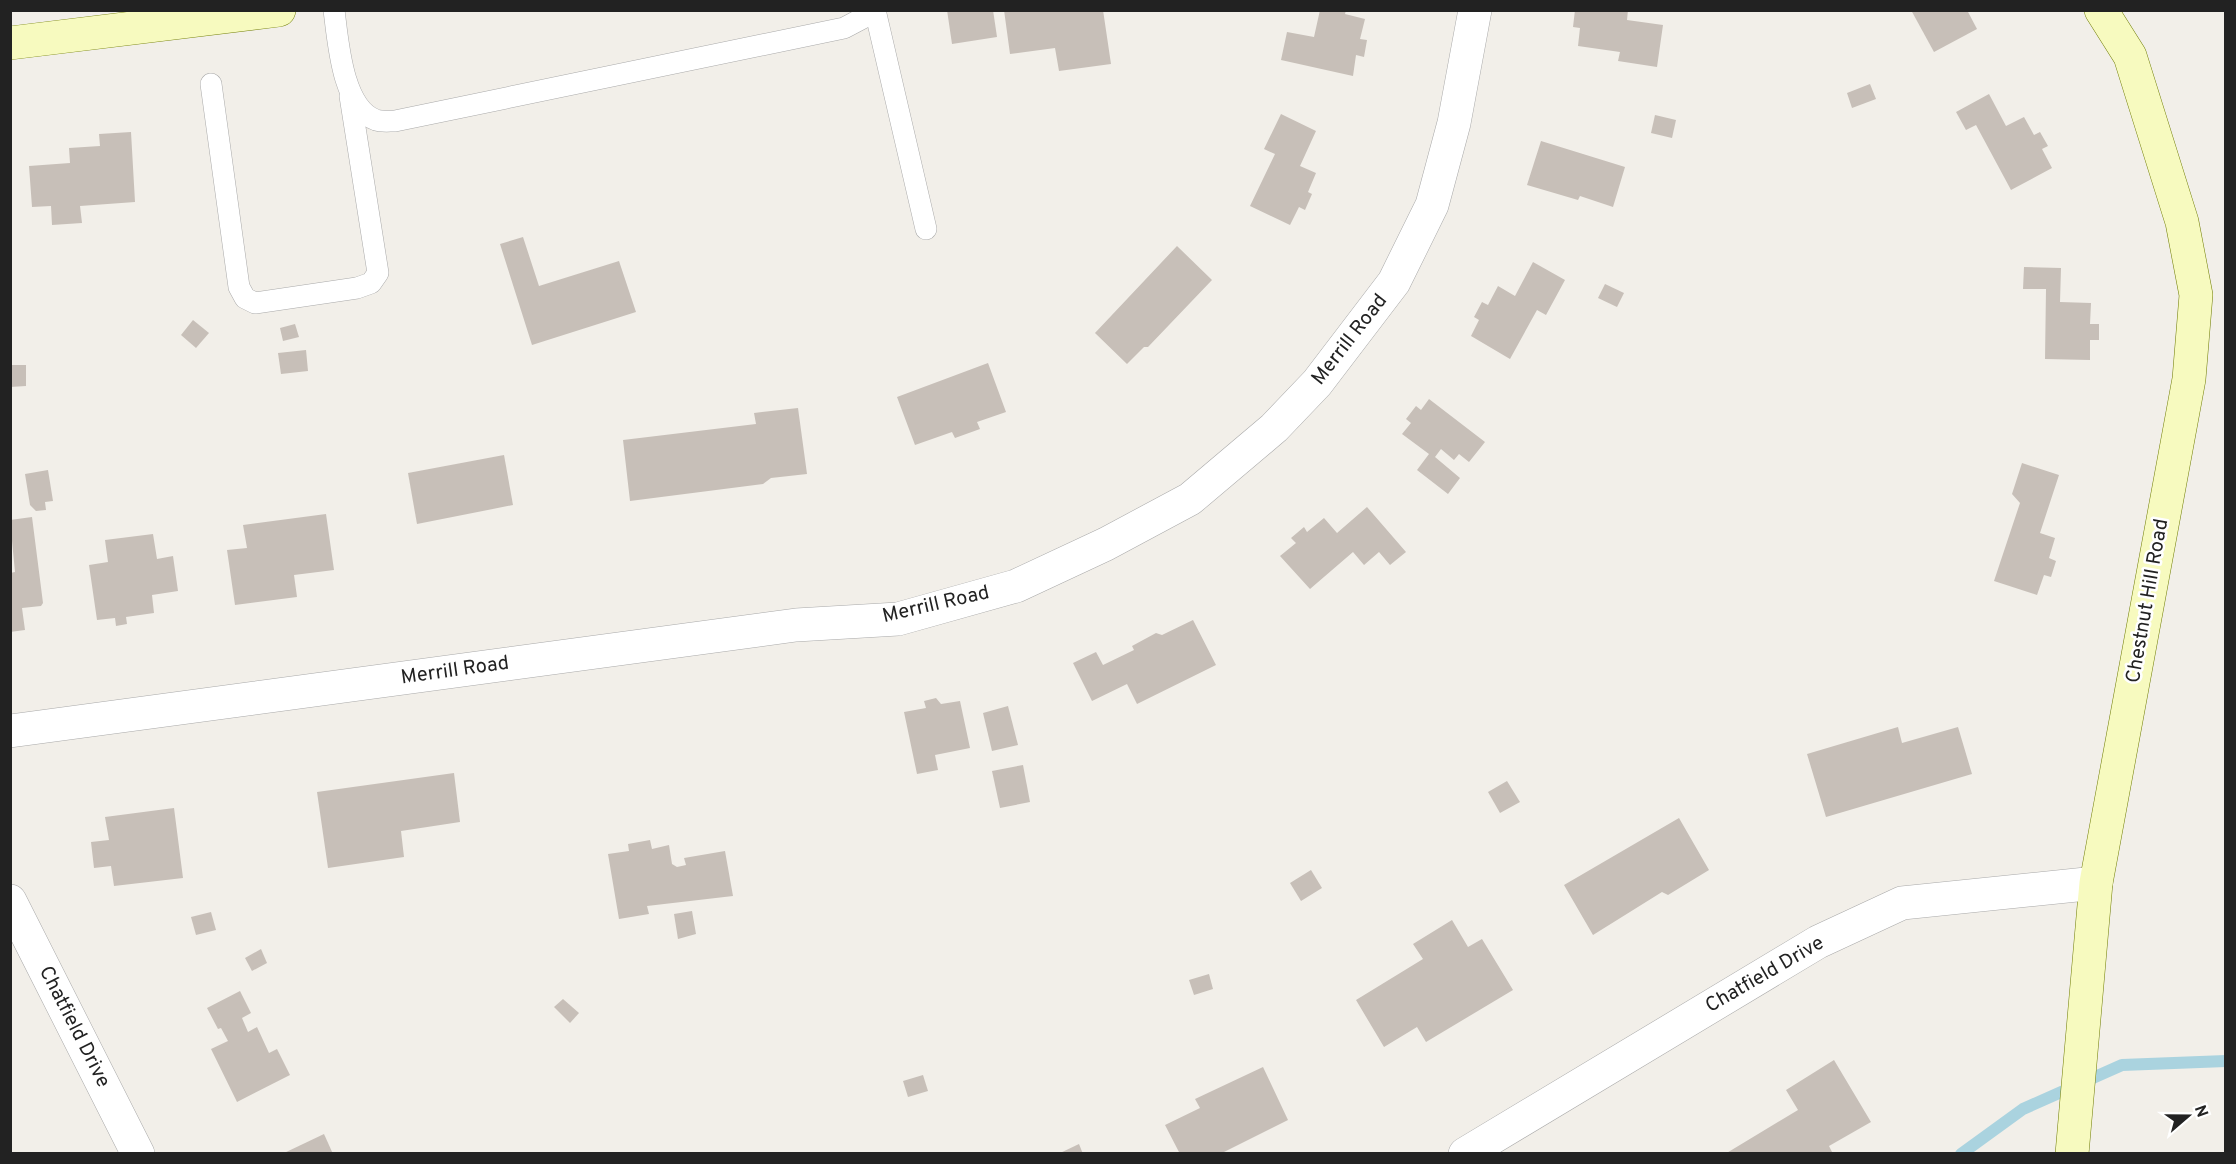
<svg xmlns="http://www.w3.org/2000/svg" width="2236" height="1164" viewBox="0 0 2236 1164" font-family="Overpass,sans-serif">
  <style>
    .lines { fill: none; stroke-linecap: round; stroke-linejoin: round }
    .stream { stroke: #aad3df; stroke-width: 12 }
    .building { fill: #c7bfb8 }
    .lane-casing { stroke: #a9a9a9; stroke-width: 22 }
    .street-casing { stroke: #a9a9a9; stroke-width: 34 }
    .secondary-casing { stroke: #707d05; stroke-width: 34 }
    .lane { stroke: #fff; stroke-width: 21 }
    .street { stroke: #fff; stroke-width: 33 }
    .secondary { stroke: #f7fabf; stroke-width: 33 }
    .labels { text-anchor: middle; dominant-baseline: central; stroke-width: 5; stroke-linejoin: round; paint-order: stroke }
    .street-label { font-size: 20px; fill: #222; stroke: #fff }
  </style>
  <rect width="100%" height="100%" fill="#f2efe9"/>
  <g class="lines">
    <path class="stream" d="M 1961,1154 L 2023,1109 L 2122,1065 L 2226,1061"/>
  </g>
  <g class="building">
    <path d="M 947,10 L 993,10 L 997,37 L 952,44 Z"/>
    <path d="M 1004,10 L 1103,10 L 1111,64 L 1059,71 L 1055,48 L 1010,54 Z"/>
    <path d="M 1320,10 L 1346,10 L 1345,14 L 1365,19 L 1360,39 L 1367,40 L 1364,57 L 1356,55 L 1353,76 L 1281,60 L 1287,32 L 1314,37 Z"/>
    <path d="M 1575,10 L 1628,10 L 1627,20 L 1663,25 L 1657,67 L 1618,61 L 1620,52 L 1578,46 L 1580,28 L 1573,27 Z"/>
    <path d="M 1911,10 L 1967,10 L 1977,29 L 1934,52 Z"/>
    <path d="M 1870,84 L 1876,99 L 1852,108 L 1847,93 Z"/>
    <path d="M 1989,94 L 2006,126 L 2024,117 L 2034,135 L 2040,132 L 2048,146 L 2042,149 L 2052,168 L 2011,190 L 1976,125 L 1966,130 L 1956,112 Z"/>
    <path d="M 1281,114 L 1316,131 L 1300,166 L 1316,173 L 1308,192 L 1312,194 L 1305,210 L 1299,207 L 1290,225 L 1250,206 L 1275,154 L 1264,149 Z"/>
    <path d="M 1655,115 L 1676,120 L 1672,138 L 1651,133 Z"/>
    <path d="M 131,132 L 135,202 L 80,206 L 82,223 L 52,225 L 51,206 L 32,207 L 29,166 L 70,163 L 69,148 L 100,146 L 99,134 Z"/>
    <path d="M 1541,141 L 1625,167 L 1613,207 L 1580,196 L 1578,200 L 1527,185 Z"/>
    <path d="M 523,237 L 539,286 L 619,261 L 636,312 L 532,345 L 500,244 Z"/>
    <path d="M 1177,246 L 1212,280 L 1148,347 L 1144,347 L 1127,364 L 1095,333 Z"/>
    <path d="M 1533,262 L 1565,280 L 1546,315 L 1537,310 L 1510,359 L 1471,336 L 1479,320 L 1474,317 L 1482,302 L 1488,305 L 1498,286 L 1515,296 Z"/>
    <path d="M 2024,267 L 2061,268 L 2060,302 L 2091,303 L 2090,324 L 2099,324 L 2099,340 L 2090,340 L 2090,360 L 2045,359 L 2046,289 L 2023,289 Z"/>
    <path d="M 1605,284 L 1624,293 L 1617,307 L 1598,298 Z"/>
    <path d="M 193,320 L 209,333 L 196,348 L 181,335 Z"/>
    <path d="M 295,324 L 299,337 L 283,341 L 280,328 Z"/>
    <path d="M 306,350 L 308,371 L 281,374 L 278,353 Z"/>
    <path d="M 988,363 L 1006,412 L 977,422 L 980,429 L 955,438 L 952,432 L 915,445 L 897,397 Z"/>
    <path d="M 10,365 L 26,365 L 26,386 L 10,387 Z"/>
    <path d="M 1429,399 L 1485,442 L 1469,462 L 1459,454 L 1454,460 L 1441,449 L 1435,457 L 1460,478 L 1448,494 L 1417,470 L 1429,454 L 1402,434 L 1411,423 L 1406,419 L 1416,406 L 1421,410 Z"/>
    <path d="M 798,408 L 807,474 L 771,478 L 763,484 L 630,501 L 623,440 L 756,424 L 754,413 Z"/>
    <path d="M 504,455 L 513,505 L 417,524 L 408,473 Z"/>
    <path d="M 2022,463 L 2059,475 L 2040,533 L 2055,538 L 2049,558 L 2056,561 L 2051,577 L 2044,575 L 2037,595 L 1994,581 L 2020,503 L 2012,494 Z"/>
    <path d="M 48,470 L 53,501 L 45,502 L 46,510 L 36,511 L 30,505 L 25,474 Z"/>
    <path d="M 1367,507 L 1406,552 L 1390,565 L 1379,552 L 1364,565 L 1353,552 L 1310,589 L 1280,556 L 1296,543 L 1291,538 L 1304,527 L 1307,532 L 1324,518 L 1337,533 Z"/>
    <path d="M 326,514 L 334,570 L 294,575 L 297,597 L 235,605 L 227,550 L 247,548 L 243,525 Z"/>
    <path d="M 32,517 L 43,603 L 41,606 L 22,608 L 25,630 L 10,632 L 10,573 L 15,572 L 10,520 Z"/>
    <path d="M 153,534 L 157,559 L 173,556 L 178,591 L 152,595 L 154,613 L 126,617 L 127,624 L 116,626 L 115,618 L 97,620 L 89,565 L 108,562 L 105,540 Z"/>
    <path d="M 1193,620 L 1216,665 L 1137,704 L 1127,684 L 1092,701 L 1073,663 L 1096,652 L 1103,665 L 1134,650 L 1132,646 L 1156,633 L 1162,635 Z"/>
    <path d="M 936,698 L 941,704 L 960,701 L 970,748 L 935,755 L 938,770 L 917,774 L 904,712 L 926,708 L 924,701 Z"/>
    <path d="M 1008,706 L 1018,745 L 992,751 L 983,713 Z"/>
    <path d="M 1898,727 L 1902,743 L 1958,727 L 1972,774 L 1826,817 L 1807,754 Z"/>
    <path d="M 1023,765 L 1030,802 L 1000,808 L 992,771 Z"/>
    <path d="M 454,773 L 460,822 L 401,831 L 404,857 L 328,868 L 317,792 Z"/>
    <path d="M 1507,781 L 1520,802 L 1500,813 L 1488,792 Z"/>
    <path d="M 174,808 L 183,878 L 114,886 L 111,866 L 94,868 L 91,842 L 109,840 L 105,817 Z"/>
    <path d="M 1679,818 L 1709,870 L 1668,895 L 1662,892 L 1593,935 L 1564,885 Z"/>
    <path d="M 650,840 L 652,849 L 669,845 L 672,864 L 677,867 L 686,865 L 684,858 L 725,851 L 733,896 L 647,906 L 649,914 L 619,919 L 608,854 L 629,851 L 628,844 Z"/>
    <path d="M 1311,870 L 1322,888 L 1301,901 L 1290,883 Z"/>
    <path d="M 692,911 L 696,934 L 678,939 L 674,914 Z"/>
    <path d="M 211,912 L 216,930 L 196,935 L 191,917 Z"/>
    <path d="M 1452,920 L 1468,947 L 1482,939 L 1513,990 L 1426,1042 L 1417,1027 L 1384,1047 L 1356,1000 L 1423,959 L 1413,944 Z"/>
    <path d="M 261,949 L 267,963 L 252,971 L 245,958 Z"/>
    <path d="M 1209,974 L 1213,989 L 1194,995 L 1189,980 Z"/>
    <path d="M 240,991 L 251,1013 L 242,1018 L 248,1032 L 257,1027 L 269,1053 L 277,1049 L 290,1075 L 237,1102 L 211,1049 L 228,1041 L 221,1028 L 218,1029 L 207,1008 Z"/>
    <path d="M 563,999 L 579,1013 L 570,1023 L 554,1007 Z"/>
    <path d="M 1834,1060 L 1871,1122 L 1829,1146 L 1833,1154 L 1725,1154 L 1798,1110 L 1786,1090 Z"/>
    <path d="M 1263,1067 L 1288,1120 L 1220,1154 L 1180,1154 L 1165,1125 L 1200,1108 L 1195,1099 Z"/>
    <path d="M 923,1075 L 928,1091 L 908,1097 L 903,1081 Z"/>
    <path d="M 324,1134 L 333,1154 L 282,1154 Z"/>
    <path d="M 1079,1144 L 1083,1154 L 1058,1154 Z"/>
  </g>
  <g class="lines">
    <defs>
      <g id="lane">
        <path d="M 334,10 C 338,40 342,108 376,120 C 381,122 389,121 395,121 L 844,28 L 863,18 L 868,10"/>
        <path d="M 875,10 L 926,229"/>
        <path d="M 211,84 L 239,287 L 245,298 L 255,303 L 357,288 L 371,283 L 378,273 L 350,96"/>
      </g>
      <g id="street">
        <path d="M 10,731 L 796,625 L 898,619 L 1016,586 L 1106,544 L 1190,499 L 1274,428 L 1317,383 L 1394,282 L 1432,205 L 1454,123 L 1475,10"/>
        <path d="M 10,901 L 138,1154"/>
        <path d="M 1465,1154 L 1818,942 L 1902,903 L 2096,883"/>
      </g>
      <g id="secondary">
        <path d="M 10,43 L 279,10"/>
        <path d="M 2072,1154 L 2096,883 L 2189,379 L 2196,295 L 2182,222 L 2130,56 L 2101,10"/>
      </g>
    </defs>
    <use href="#lane" class="lane-casing"/>
    <use href="#street" class="street-casing"/>
    <use href="#secondary" class="secondary-casing"/>
    <use href="#lane" class="lane"/>
    <use href="#street" class="street"/>
    <use href="#secondary" class="secondary"/>
  </g>
  <g class="labels">
    <g class="street-label">
      <text transform="translate(1350 340) rotate(-52)">Merrill Road</text>
      <text transform="translate(2148 601) rotate(-80)">Chestnut Hill Road</text>
      <text transform="translate(936 605) rotate(-13)">Merrill Road</text>
      <text transform="translate(455 671) rotate(-8)">Merrill Road</text>
      <text transform="translate(1765 975) rotate(-30)">Chatfield Drive</text>
      <text transform="translate(74 1027) rotate(63)">Chatfield Drive</text>
    </g>
  </g>
  <rect width="2236" height="1164" fill="none" stroke="#222222" stroke-width="24"/>
  <g transform="translate(2188 1116) rotate(70)" stroke="#ffffff" stroke-width="4.5" paint-order="stroke">
  <path d="M0-4.5L10 22L0 15L-10 22Z" fill="#222222"/>
  <text y="-9" font-size="16" font-weight="bold" text-anchor="middle" fill="#222222">N</text>
  </g>
</svg>
